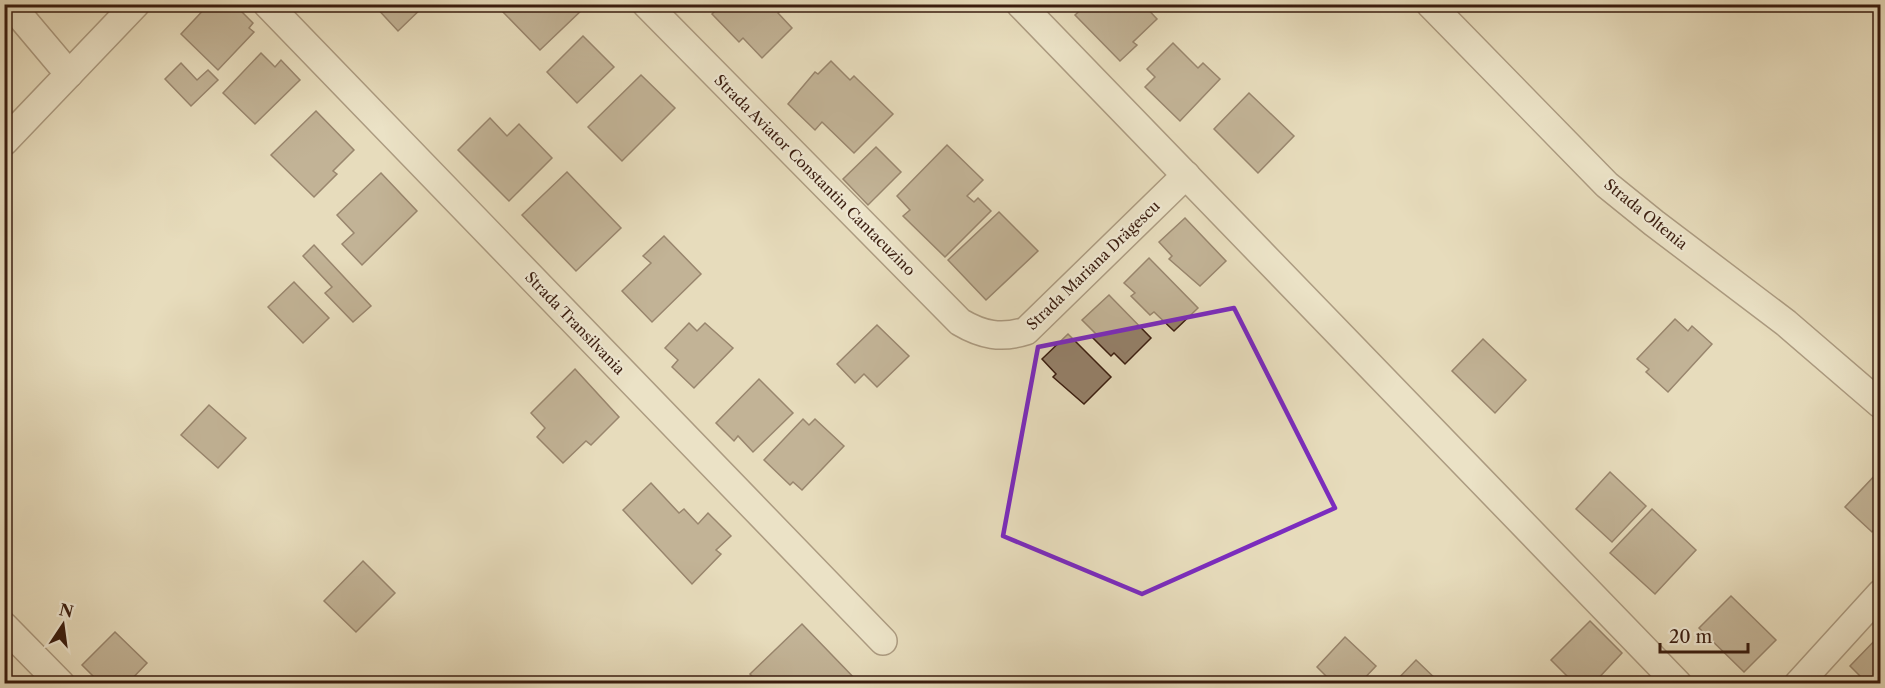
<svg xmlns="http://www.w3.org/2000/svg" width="1885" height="688" viewBox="0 0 1885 688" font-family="'Libre Caslon Text',serif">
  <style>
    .building { fill: #948069; stroke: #3a1d0f; stroke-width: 1.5 }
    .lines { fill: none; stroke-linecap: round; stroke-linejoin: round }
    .street-casing { stroke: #654d3a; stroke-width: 30 }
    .street { stroke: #efe8d3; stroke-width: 27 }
    .marked { fill: none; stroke: #7b2cbf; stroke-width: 4.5; stroke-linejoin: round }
    .labels { text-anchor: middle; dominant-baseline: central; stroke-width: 4.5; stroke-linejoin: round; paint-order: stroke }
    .street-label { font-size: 15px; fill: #3a1d0f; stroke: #efe8d3 }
  </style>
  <rect width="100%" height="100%" fill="#e7dcbc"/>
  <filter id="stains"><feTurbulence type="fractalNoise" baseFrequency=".00333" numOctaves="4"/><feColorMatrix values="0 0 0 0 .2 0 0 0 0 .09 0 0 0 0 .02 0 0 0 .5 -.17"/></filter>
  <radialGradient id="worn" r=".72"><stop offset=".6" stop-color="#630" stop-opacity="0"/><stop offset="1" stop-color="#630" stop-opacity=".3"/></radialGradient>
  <g class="building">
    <path d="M 209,4 L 224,4 L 228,8 L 234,4 L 253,23 L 249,28 L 254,32 L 218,70 L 181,34 Z"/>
    <path d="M 373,4 L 426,4 L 398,31 Z"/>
    <path d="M 507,4 L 585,4 L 586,6 L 540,50 L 501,10 Z"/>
    <path d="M 722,4 L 775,4 L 781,10 L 778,13 L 792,28 L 762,58 L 743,38 L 739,42 L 712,14 Z"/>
    <path d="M 1087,4 L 1143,4 L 1157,19 L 1133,42 L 1137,45 L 1120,61 L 1075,15 Z"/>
    <path d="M 583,36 L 614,67 L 577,103 L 547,72 Z"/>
    <path d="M 1173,43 L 1198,68 L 1203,63 L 1220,79 L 1180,121 L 1145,87 L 1155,77 L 1147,69 Z"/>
    <path d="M 261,53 L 275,67 L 281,60 L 300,80 L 255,124 L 223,93 Z"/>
    <path d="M 831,61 L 850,80 L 854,76 L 893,114 L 854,153 L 822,122 L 815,130 L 788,104 L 815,72 L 818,74 Z"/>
    <path d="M 181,63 L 197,80 L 208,70 L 218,80 L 191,106 L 165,79 Z"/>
    <path d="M 641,75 L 675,108 L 622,161 L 588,127 Z"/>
    <path d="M 1249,93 L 1294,136 L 1258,173 L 1214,129 Z"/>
    <path d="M 316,111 L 354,150 L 333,171 L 337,174 L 314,197 L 271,155 Z"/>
    <path d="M 490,118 L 507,136 L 519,124 L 552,158 L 509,201 L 458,150 Z"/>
    <path d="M 947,145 L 983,180 L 967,196 L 974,202 L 978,198 L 991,211 L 945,257 L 903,216 L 910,210 L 897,196 Z"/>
    <path d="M 876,147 L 901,172 L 868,205 L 843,179 Z"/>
    <path d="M 567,172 L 621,228 L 576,271 L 522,215 Z"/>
    <path d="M 381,173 L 417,211 L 362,265 L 342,244 L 354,233 L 337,215 Z"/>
    <path d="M 999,212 L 1038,251 L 986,300 L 948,260 Z"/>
    <path d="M 1185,218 L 1226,261 L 1200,286 L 1169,259 L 1172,256 L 1159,242 Z"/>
    <path d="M 664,236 L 701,274 L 652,322 L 622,291 L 651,263 L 643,256 Z"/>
    <path d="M 314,245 L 371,306 L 353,322 L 325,293 L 332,287 L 303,256 Z"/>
    <path d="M 1149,258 L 1198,308 L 1174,331 L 1154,312 L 1150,315 L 1131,296 L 1135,293 L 1124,283 Z"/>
    <path d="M 294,282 L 329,318 L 303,343 L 268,307 Z"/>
    <path d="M 1109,295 L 1151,338 L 1125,364 L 1114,353 L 1111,356 L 1093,338 L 1097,335 L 1082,320 Z"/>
    <path d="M 1675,319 L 1688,331 L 1692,326 L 1712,344 L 1668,392 L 1646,372 L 1649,369 L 1637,359 Z"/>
    <path d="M 689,323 L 697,331 L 705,323 L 733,348 L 694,388 L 672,367 L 678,360 L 665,348 Z"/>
    <path d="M 877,325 L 909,356 L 877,387 L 864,374 L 855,383 L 837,364 Z"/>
    <path d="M 1068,334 L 1111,377 L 1084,404 L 1053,377 L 1056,374 L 1042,359 Z"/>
    <path d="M 1483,339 L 1526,380 L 1495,413 L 1452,371 Z"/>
    <path d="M 575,369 L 619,417 L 591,445 L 586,441 L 563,463 L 537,437 L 545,428 L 531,413 Z"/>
    <path d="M 759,379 L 793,413 L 753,452 L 738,436 L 734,441 L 716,423 Z"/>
    <path d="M 209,405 L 246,438 L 218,468 L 181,435 Z"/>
    <path d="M 803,419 L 809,425 L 815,419 L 844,446 L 802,490 L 793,482 L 790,485 L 764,460 Z"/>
    <path d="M 1880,470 L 1880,522 L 1872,532 L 1845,507 Z"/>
    <path d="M 1610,472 L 1646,506 L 1612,542 L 1576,509 Z"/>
    <path d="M 651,483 L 679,513 L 684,509 L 698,524 L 708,513 L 731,536 L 716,550 L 721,554 L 692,584 L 623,510 Z"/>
    <path d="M 1652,509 L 1696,550 L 1655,594 L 1610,553 Z"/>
    <path d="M 363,561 L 395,593 L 356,632 L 324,601 Z"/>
    <path d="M 1731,596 L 1776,640 L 1744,672 L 1699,628 Z"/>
    <path d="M 1590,621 L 1622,653 L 1593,684 L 1575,684 L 1551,660 Z"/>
    <path d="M 802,624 L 860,684 L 759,684 L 750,674 Z"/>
    <path d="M 115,632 L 147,663 L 127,684 L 92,684 L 96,679 L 82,665 Z"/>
    <path d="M 1880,635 L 1880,684 L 1868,684 L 1850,666 Z"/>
    <path d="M 1345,637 L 1376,666 L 1359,684 L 1334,684 L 1317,667 Z"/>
    <path d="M 1416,660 L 1441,684 L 1393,684 Z"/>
  </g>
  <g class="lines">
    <defs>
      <g id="street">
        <path d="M 10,4 L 69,74"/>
        <path d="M 267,4 L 883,641"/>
        <path d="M 646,4 L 960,322 C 982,335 1001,339 1026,331 L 1186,175"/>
        <path d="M 1020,4 L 1678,684"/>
        <path d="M 1430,4 L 1607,185 L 1654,223 L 1786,323 L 1880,404"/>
        <path d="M 4,142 L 136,4"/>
        <path d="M 4,626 L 61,684"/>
        <path d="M 1798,684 L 1880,594"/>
      </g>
    </defs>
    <use href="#street" class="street-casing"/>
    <use href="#street" class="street"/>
  </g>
  <path d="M0 0H1885V688H0ZM 1234,308 L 1335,508 L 1142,594 L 1003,536 L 1038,347 Z" fill="#e7dcbc" fill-opacity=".55" fill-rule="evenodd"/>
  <path class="marked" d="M 1234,308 L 1335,508 L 1142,594 L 1003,536 L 1038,347 Z"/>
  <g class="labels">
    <g class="street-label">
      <text transform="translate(815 175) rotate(45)">Strada Aviator Constantin Cantacuzino</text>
      <text transform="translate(1646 214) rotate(39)">Strada Oltenia</text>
      <text transform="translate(1093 265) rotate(-44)">Strada Mariana Drăgescu</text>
      <text transform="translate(575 323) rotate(46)">Strada Transilvania</text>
    </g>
  </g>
  <rect width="1885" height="688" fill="none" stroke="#e7dcbc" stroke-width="24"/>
  <rect x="6" y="6" width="1873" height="676" fill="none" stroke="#3a1d0f" stroke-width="3"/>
  <rect x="12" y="12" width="1861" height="664" fill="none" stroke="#3a1d0f" stroke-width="1.5"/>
  <g transform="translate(63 625) rotate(13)" stroke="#efe8d3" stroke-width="4.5" paint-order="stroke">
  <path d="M0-4.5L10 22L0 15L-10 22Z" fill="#3a1d0f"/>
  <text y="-9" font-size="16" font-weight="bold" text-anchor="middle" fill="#3a1d0f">N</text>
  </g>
  <path d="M1660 643v9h88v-9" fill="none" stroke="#3a1d0f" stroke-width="3"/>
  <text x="1669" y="643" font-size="18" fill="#3a1d0f" stroke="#efe8d3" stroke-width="4.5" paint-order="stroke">20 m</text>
  <rect width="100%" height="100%" filter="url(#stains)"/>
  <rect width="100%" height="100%" fill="url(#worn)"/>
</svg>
